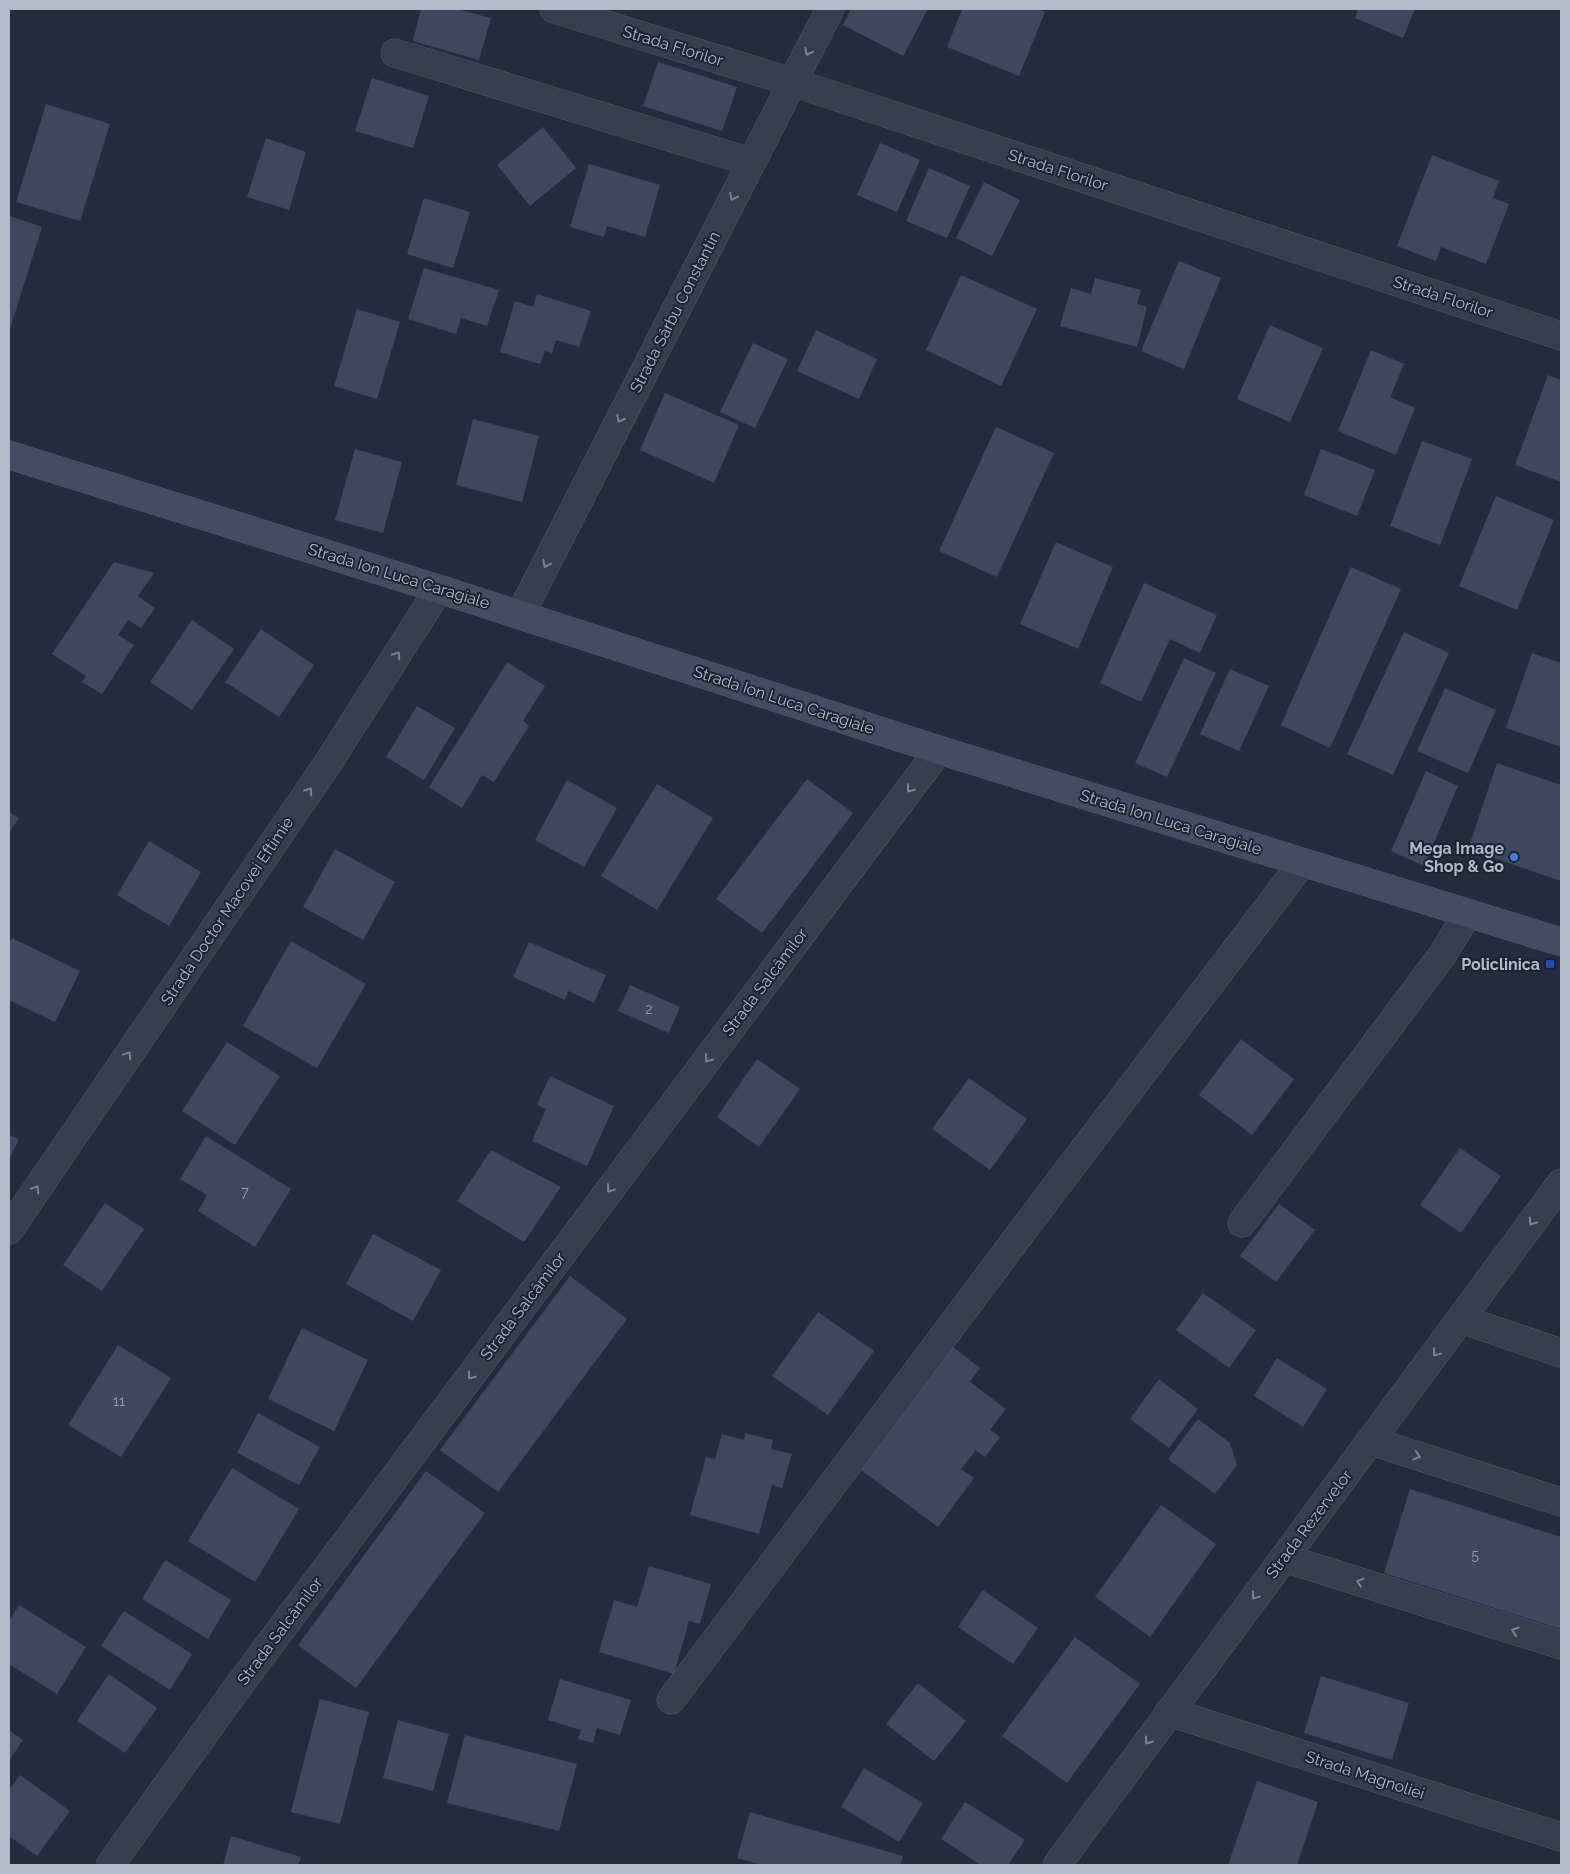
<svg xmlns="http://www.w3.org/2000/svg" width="1570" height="1874" viewBox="0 0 1570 1874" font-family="Raleway,sans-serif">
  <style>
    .building { fill: #3d485f }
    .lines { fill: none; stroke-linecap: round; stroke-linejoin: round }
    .minor-casing { stroke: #515969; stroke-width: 29 }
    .tertiary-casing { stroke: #515969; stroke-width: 29 }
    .secondary-casing { stroke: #515969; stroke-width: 29 }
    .minor { stroke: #353e4f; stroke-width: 28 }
    .tertiary { stroke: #353e4f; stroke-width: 28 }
    .secondary { stroke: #434c62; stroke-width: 28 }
    .oneway { stroke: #798293 }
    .shop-dot { fill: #3f7fe0; stroke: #1b2333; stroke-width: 2 }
    .transit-dot { fill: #1a4fb4; stroke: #1b2333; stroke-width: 2 }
    .labels { text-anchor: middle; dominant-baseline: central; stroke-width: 4; stroke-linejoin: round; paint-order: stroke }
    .number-label { font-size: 14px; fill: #949daf }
    .street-label { font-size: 16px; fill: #b1b9ca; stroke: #1b2333 }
    .poi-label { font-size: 16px; font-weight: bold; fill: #b1b9ca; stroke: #1b2333; text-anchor: end }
  </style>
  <rect width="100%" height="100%" fill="#212c3f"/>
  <g class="building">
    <path d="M 421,9 L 457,9 L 491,18 L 479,60 L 413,41 Z"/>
    <path d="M 851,9 L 928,9 L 903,56 L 843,25 Z"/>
    <path d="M 962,9 L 1036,9 L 1045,12 L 1019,76 L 947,47 Z"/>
    <path d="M 1358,9 L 1415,9 L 1403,38 L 1355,18 Z"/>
    <path d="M 658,62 L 737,87 L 722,131 L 643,106 Z"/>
    <path d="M 372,78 L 429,96 L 413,148 L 355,131 Z"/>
    <path d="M 46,104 L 110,124 L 80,221 L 16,202 Z"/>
    <path d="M 543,127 L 576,168 L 530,206 L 497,165 Z"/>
    <path d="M 266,138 L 306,152 L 289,210 L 247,197 Z"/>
    <path d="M 880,143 L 920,160 L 897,212 L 857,195 Z"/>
    <path d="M 1432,155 L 1499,181 L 1493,198 L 1509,204 L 1486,264 L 1441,247 L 1436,261 L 1397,246 Z"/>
    <path d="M 589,164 L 660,185 L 645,237 L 607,226 L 604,237 L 570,227 Z"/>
    <path d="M 929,168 L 970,186 L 947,238 L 906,221 Z"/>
    <path d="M 984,182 L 1020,200 L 992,256 L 956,238 Z"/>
    <path d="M 424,198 L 470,212 L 453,268 L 407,254 Z"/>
    <path d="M 9,216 L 42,227 L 9,332 Z"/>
    <path d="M 1179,261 L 1221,278 L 1184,369 L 1141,351 Z"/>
    <path d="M 424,268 L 499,290 L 487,326 L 461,318 L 456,334 L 408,319 Z"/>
    <path d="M 961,275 L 1037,309 L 1001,386 L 926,350 Z"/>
    <path d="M 1095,278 L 1141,290 L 1137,304 L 1147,307 L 1137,347 L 1060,326 L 1071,288 L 1091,294 Z"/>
    <path d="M 537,294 L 591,311 L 579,347 L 556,340 L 552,353 L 545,351 L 540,364 L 500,352 L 515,301 L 533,307 Z"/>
    <path d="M 357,309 L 400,322 L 377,399 L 334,386 Z"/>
    <path d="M 1270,325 L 1323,348 L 1290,422 L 1237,399 Z"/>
    <path d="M 816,330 L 877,359 L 859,399 L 797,371 Z"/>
    <path d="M 753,343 L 788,359 L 755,428 L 720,412 Z"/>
    <path d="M 1371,350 L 1404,364 L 1390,397 L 1415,408 L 1396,455 L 1338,431 Z"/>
    <path d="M 1548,375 L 1561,380 L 1561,482 L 1515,465 Z"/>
    <path d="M 665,393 L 739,425 L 714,483 L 640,450 Z"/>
    <path d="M 473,419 L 539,436 L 522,502 L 456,485 Z"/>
    <path d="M 996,427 L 1054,453 L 997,577 L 939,551 Z"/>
    <path d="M 1422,441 L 1472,459 L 1440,545 L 1390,526 Z"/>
    <path d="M 355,449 L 402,462 L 383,533 L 335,520 Z"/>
    <path d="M 1321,449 L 1375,470 L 1357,516 L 1304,495 Z"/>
    <path d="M 1496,496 L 1554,520 L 1517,610 L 1459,586 Z"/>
    <path d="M 1056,542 L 1113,567 L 1078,649 L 1020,624 Z"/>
    <path d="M 114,562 L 154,573 L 138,596 L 155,608 L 141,628 L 128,620 L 118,635 L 134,645 L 102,694 L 82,682 L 86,676 L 52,654 Z"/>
    <path d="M 1351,567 L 1401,589 L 1330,748 L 1281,725 Z"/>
    <path d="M 1144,583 L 1217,615 L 1200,653 L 1170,639 L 1141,702 L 1100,683 Z"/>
    <path d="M 192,620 L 234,649 L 192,710 L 150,682 Z"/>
    <path d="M 261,629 L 314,665 L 279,717 L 225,682 Z"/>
    <path d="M 1404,632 L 1449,653 L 1393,775 L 1347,754 Z"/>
    <path d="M 1532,653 L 1561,663 L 1561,747 L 1506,728 Z"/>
    <path d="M 1184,658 L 1216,673 L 1167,777 L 1135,763 Z"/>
    <path d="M 507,662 L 545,686 L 523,721 L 529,726 L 494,782 L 482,775 L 462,808 L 429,787 Z"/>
    <path d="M 1230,669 L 1269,686 L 1239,751 L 1200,734 Z"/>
    <path d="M 1445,688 L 1496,710 L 1468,773 L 1417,751 Z"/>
    <path d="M 417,706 L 455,728 L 424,780 L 386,757 Z"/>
    <path d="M 1497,763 L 1561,785 L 1561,881 L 1468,849 Z"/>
    <path d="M 1426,771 L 1458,786 L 1424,866 L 1391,851 Z"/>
    <path d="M 807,779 L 853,813 L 762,933 L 716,899 Z"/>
    <path d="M 567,780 L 617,808 L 584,867 L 535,840 Z"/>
    <path d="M 657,784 L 713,818 L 657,910 L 601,876 Z"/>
    <path d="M 9,812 L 19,818 L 9,833 Z"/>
    <path d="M 149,841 L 201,872 L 169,926 L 117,895 Z"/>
    <path d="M 335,849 L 395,882 L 363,940 L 303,907 Z"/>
    <path d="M 12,938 L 80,971 L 55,1022 L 9,1000 L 9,944 Z"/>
    <path d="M 291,941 L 366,984 L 317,1068 L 243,1026 Z"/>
    <path d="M 529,942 L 606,975 L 594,1003 L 568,991 L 565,1000 L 513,977 Z"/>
    <path d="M 630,985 L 680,1007 L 669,1033 L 618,1011 Z"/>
    <path d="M 1241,1039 L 1294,1079 L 1252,1135 L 1199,1095 Z"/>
    <path d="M 227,1042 L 280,1076 L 235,1145 L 182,1111 Z"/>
    <path d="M 757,1059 L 800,1089 L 759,1147 L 717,1117 Z"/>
    <path d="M 550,1076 L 614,1106 L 587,1166 L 532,1141 L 546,1109 L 537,1105 Z"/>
    <path d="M 969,1078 L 1027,1119 L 990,1170 L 932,1129 Z"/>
    <path d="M 9,1135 L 19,1139 L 9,1160 Z"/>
    <path d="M 206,1136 L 291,1189 L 255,1247 L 198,1211 L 207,1195 L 180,1179 Z"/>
    <path d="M 1460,1148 L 1501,1176 L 1461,1233 L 1420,1205 Z"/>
    <path d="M 491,1150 L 561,1187 L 524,1242 L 457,1201 Z"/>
    <path d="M 105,1203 L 144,1229 L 102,1291 L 63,1265 Z"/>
    <path d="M 1279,1204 L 1315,1230 L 1276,1282 L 1240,1256 Z"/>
    <path d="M 373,1234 L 441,1270 L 413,1321 L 346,1284 Z"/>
    <path d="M 570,1276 L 627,1319 L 498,1492 L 440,1450 Z"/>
    <path d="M 1203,1293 L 1256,1330 L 1229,1368 L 1176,1330 Z"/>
    <path d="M 818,1312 L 874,1351 L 828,1415 L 772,1376 Z"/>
    <path d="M 302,1328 L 368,1360 L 334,1431 L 268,1399 Z"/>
    <path d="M 118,1345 L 171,1378 L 121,1457 L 68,1425 Z"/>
    <path d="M 953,1347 L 980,1368 L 970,1382 L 1006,1409 L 990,1430 L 1000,1437 L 985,1457 L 976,1450 L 961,1469 L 974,1478 L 938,1527 L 861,1470 Z"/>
    <path d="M 1277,1358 L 1327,1389 L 1303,1427 L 1254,1396 Z"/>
    <path d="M 1159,1379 L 1198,1409 L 1169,1448 L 1130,1419 Z"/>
    <path d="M 258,1413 L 320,1447 L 299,1485 L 237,1453 Z"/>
    <path d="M 1198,1419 L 1230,1443 L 1237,1465 L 1215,1494 L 1168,1459 Z"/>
    <path d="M 745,1433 L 773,1440 L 771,1449 L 792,1454 L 782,1488 L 772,1485 L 759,1534 L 690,1515 L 706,1457 L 715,1459 L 722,1434 L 744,1440 Z"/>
    <path d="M 232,1468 L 299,1509 L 255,1582 L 188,1541 Z"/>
    <path d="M 426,1471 L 485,1513 L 356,1688 L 298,1645 Z"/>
    <path d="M 1410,1489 L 1561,1537 L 1561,1629 L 1384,1573 Z"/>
    <path d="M 1161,1505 L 1216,1544 L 1150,1637 L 1095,1597 Z"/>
    <path d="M 165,1560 L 231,1600 L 208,1639 L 142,1599 Z"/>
    <path d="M 649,1566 L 711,1584 L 700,1624 L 689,1621 L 674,1674 L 599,1652 L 614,1600 L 637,1607 Z"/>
    <path d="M 983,1590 L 1038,1628 L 1013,1664 L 958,1627 Z"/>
    <path d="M 19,1605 L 86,1647 L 57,1694 L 9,1664 L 9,1621 Z"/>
    <path d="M 124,1611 L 192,1654 L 170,1690 L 101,1646 Z"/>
    <path d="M 1075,1637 L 1140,1684 L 1067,1783 L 1002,1736 Z"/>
    <path d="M 109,1674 L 157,1708 L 125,1753 L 77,1721 Z"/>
    <path d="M 1321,1676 L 1409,1703 L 1392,1760 L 1304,1733 Z"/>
    <path d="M 560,1679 L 631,1700 L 620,1735 L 597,1728 L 593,1743 L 578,1739 L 581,1730 L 548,1720 Z"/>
    <path d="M 918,1683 L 966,1721 L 934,1761 L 886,1724 Z"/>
    <path d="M 320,1699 L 369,1712 L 340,1824 L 291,1812 Z"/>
    <path d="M 398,1720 L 449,1734 L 433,1791 L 383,1778 Z"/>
    <path d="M 9,1730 L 23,1740 L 9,1761 Z"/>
    <path d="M 465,1735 L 577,1764 L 559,1831 L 447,1803 Z"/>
    <path d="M 864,1768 L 923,1803 L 899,1842 L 841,1807 Z"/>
    <path d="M 20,1775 L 70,1811 L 37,1856 L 9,1836 L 9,1790 Z"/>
    <path d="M 1257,1781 L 1318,1802 L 1297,1865 L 1228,1865 Z"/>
    <path d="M 965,1802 L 1025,1840 L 1008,1865 L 981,1865 L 941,1839 Z"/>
    <path d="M 750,1812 L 903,1856 L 900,1865 L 763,1865 L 737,1858 Z"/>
    <path d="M 231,1836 L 301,1857 L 298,1865 L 223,1865 Z"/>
  </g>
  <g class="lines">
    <defs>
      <g id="minor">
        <path d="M 554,9 L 792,82 L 1561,336"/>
        <path d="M 395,53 L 751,162"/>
        <path d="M 520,615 L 830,9"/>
        <path d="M 1242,1223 L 1443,954 L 1468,913"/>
        <path d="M 1461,1319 L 1561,1353"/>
        <path d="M 1371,1441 L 1561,1502"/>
        <path d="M 1284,1558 L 1561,1645"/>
        <path d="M 671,1700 L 1048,1197 L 1302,863"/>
        <path d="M 1169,1712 L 1561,1837"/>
        <path d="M 110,1865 L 240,1684 L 939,750"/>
      </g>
      <g id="tertiary">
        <path d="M 9,1230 L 328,763 L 439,589"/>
        <path d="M 1057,1865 L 1561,1183"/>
      </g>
      <path id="secondary" d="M 9,455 L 439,589 L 939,750 L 1561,942"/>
    </defs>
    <use href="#minor" class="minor-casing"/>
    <use href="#tertiary" class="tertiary-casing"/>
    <use href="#secondary" class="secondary-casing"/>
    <use href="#minor" class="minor"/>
    <use href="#tertiary" class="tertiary"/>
    <use href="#secondary" class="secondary"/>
  </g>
  <defs><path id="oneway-chevron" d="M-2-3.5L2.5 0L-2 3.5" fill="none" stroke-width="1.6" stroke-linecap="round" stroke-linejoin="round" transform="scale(1.25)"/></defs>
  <g class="oneway">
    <use href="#oneway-chevron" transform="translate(808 52) rotate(118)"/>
    <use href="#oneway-chevron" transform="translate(733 197) rotate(117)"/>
    <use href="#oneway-chevron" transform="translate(620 419) rotate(117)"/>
    <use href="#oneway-chevron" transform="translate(546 564) rotate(117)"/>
    <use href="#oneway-chevron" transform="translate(397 655) rotate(-57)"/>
    <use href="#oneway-chevron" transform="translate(910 789) rotate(127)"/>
    <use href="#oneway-chevron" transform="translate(309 791) rotate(-56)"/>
    <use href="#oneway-chevron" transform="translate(128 1055) rotate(-56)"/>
    <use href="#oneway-chevron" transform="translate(708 1059) rotate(127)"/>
    <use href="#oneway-chevron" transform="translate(36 1189) rotate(-56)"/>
    <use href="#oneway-chevron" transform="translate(610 1189) rotate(127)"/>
    <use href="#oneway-chevron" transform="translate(1532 1222) rotate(126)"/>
    <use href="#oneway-chevron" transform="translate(1436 1353) rotate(127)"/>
    <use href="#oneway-chevron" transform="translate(471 1376) rotate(127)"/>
    <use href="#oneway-chevron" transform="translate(1417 1456) rotate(18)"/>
    <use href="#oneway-chevron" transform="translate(1360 1582) rotate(-162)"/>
    <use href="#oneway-chevron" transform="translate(1255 1596) rotate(127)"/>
    <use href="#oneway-chevron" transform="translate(1515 1631) rotate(-162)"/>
    <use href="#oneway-chevron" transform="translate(1148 1741) rotate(126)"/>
  </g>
  <circle class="shop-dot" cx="1514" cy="857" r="5"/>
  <rect class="transit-dot" x="1545" y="959" width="10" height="10" rx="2.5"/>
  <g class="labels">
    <g class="number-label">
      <text x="649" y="1009">2</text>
      <text x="245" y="1192">7</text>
      <text x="119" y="1401">11</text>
      <text x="1475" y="1555">5</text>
    </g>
    <g class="street-label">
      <text transform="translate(673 46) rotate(17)">Strada Florilor</text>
      <text transform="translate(1058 170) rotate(18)">Strada Florilor</text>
      <text transform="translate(1443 297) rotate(18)">Strada Florilor</text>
      <text transform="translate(675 312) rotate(-63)">Strada Sârbu Constantin</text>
      <text transform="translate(399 576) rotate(17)">Strada Ion Luca Caragiale</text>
      <text transform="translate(784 700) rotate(18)">Strada Ion Luca Caragiale</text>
      <text transform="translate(1171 822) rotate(17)">Strada Ion Luca Caragiale</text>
      <text transform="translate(227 911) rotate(-56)">Strada Doctor Macovei Eftimie</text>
      <text transform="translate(765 982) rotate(-53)">Strada Salcâmilor</text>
      <text transform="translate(523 1306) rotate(-53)">Strada Salcâmilor</text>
      <text transform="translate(1309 1524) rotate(-53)">Strada Rezervelor</text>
      <text transform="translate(280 1631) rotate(-53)">Strada Salcâmilor</text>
      <text transform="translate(1365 1775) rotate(18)">Strada Magnoliei</text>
    </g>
    <g class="poi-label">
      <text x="1504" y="848">Mega Image<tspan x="1504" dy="18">Shop &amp; Go</tspan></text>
      <text x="1540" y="964">Policlinica</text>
    </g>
  </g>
  <rect width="1570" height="1874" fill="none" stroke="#b1b9ca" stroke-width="20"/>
</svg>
